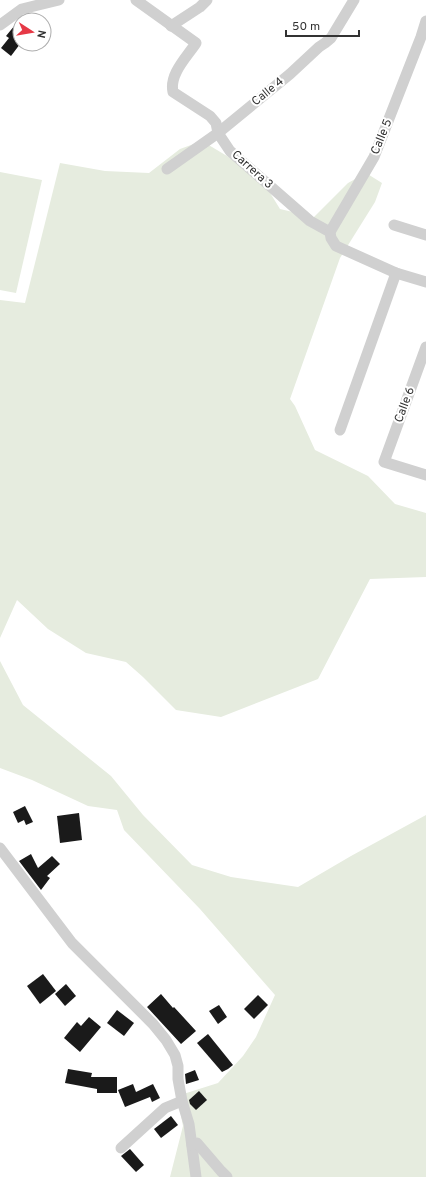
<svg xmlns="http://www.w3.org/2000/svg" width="426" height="1177" viewBox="0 0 426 1177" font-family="Overpass,sans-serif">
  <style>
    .green { fill: #e6ecdf }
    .building { fill: #1a1a1a }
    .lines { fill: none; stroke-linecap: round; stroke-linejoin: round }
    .street { stroke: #d0d0d0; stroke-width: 11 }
    .labels { text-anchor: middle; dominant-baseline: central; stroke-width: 4; stroke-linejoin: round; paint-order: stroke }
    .street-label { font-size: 12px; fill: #333; stroke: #fff }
  </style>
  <rect width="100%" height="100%" fill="#fff"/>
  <g class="green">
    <path d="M 202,141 L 227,156 L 264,183 L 280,209 L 314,217 L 348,183 L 366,173 L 382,183 L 375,202 L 340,258 L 290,399 L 295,406 L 315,450 L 368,476 L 395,504 L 426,513 L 426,577 L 370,579 L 318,679 L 221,717 L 176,710 L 143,677 L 126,662 L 86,653 L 48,629 L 17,600 L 0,638 L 0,300 L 25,303 L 60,163 L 105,171 L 149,173 L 180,149 Z"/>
    <path d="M 0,172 L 42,180 L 16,293 L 0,290 Z"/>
    <path d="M 0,661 L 23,705 L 111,776 L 143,815 L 192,865 L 231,877 L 298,887 L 351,856 L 426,815 L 426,1177 L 170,1177 L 183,1126 L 177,1096 L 218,1083 L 243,1056 L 256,1037 L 275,995 L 200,909 L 124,830 L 117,810 L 88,806 L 32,780 L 0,768 Z"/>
  </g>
  <g class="building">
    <path d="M 15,25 L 20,29 L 20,44 L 11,56 L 1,48 L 9,38 L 6,36 Z"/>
    <path d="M 25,806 L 33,822 L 26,825 L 24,820 L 18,823 L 13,812 Z"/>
    <path d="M 79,813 L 82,840 L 60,843 L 57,816 Z"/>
    <path d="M 31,854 L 38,868 L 52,856 L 60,864 L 47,876 L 50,878 L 41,890 L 19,861 Z"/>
    <path d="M 43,974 L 56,991 L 40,1004 L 27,986 Z"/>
    <path d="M 66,984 L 76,996 L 65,1006 L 55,994 Z"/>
    <path d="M 161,994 L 173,1008 L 174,1007 L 196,1031 L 181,1044 L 147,1007 Z"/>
    <path d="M 258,995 L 268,1005 L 254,1019 L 244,1009 Z"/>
    <path d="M 219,1005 L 227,1017 L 218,1024 L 209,1011 Z"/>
    <path d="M 117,1010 L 134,1023 L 124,1036 L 107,1023 Z"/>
    <path d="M 89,1017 L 101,1027 L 80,1052 L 64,1038 L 77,1022 L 81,1026 Z"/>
    <path d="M 208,1034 L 233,1065 L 228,1069 L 222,1072 L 197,1043 Z"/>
    <path d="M 68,1069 L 92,1073 L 91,1077 L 117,1077 L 117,1093 L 97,1093 L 97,1089 L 65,1083 Z"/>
    <path d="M 195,1070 L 199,1080 L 186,1084 L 185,1074 Z"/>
    <path d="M 133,1084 L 136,1092 L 153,1084 L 160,1098 L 152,1102 L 150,1097 L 125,1107 L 118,1090 Z"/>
    <path d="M 199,1091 L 207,1100 L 196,1110 L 190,1104 L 189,1100 Z"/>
    <path d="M 171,1116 L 178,1125 L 161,1138 L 154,1129 Z"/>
    <path d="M 130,1149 L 144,1165 L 136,1172 L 121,1156 Z"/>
  </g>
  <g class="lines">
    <g class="street">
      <path d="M 136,0 L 196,43 C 187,57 169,74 173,92 L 210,116 L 216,123 L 218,133 L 230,151 L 310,221 L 330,232"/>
      <path d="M 426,21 L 421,37 L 374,157 L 330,232 L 331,238 L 336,246 L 396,273 L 426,282"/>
      <path d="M 0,25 L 22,9 L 59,0"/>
      <path d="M 171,26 L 200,7 L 207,0"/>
      <path d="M 167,169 L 218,133 L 290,74 L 319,47 L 325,43 L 331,38 L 354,0"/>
      <path d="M 394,225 L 426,235"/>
      <path d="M 426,347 L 384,462 L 426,475"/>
      <path d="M 340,430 L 396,273"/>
      <path d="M 0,848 L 72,943 L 153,1024 L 166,1040 L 175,1055 L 178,1066 L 178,1079 L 182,1101 L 189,1124 L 196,1177"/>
      <path d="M 192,1145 L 197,1143 L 221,1171 L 227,1177"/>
      <path d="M 121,1148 L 165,1108 L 182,1101"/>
    </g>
  </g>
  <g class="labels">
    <g class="street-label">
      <text transform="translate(268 92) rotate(-39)">Calle 4</text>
      <text transform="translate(382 137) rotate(-68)">Calle 5</text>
      <text transform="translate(252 170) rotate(42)">Carrera 3</text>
      <text transform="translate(405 405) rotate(-70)">Calle 6</text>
    </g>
  </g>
  <g transform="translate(32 32) rotate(102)"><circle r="19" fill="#ffffff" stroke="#adadad"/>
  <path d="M0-3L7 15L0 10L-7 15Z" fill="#e63946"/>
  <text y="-6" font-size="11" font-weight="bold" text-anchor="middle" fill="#333333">N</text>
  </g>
  <path d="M286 30v6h73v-6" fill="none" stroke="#333333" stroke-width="2"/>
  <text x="292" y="30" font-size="12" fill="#333333" stroke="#ffffff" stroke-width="3" paint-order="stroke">50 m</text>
</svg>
